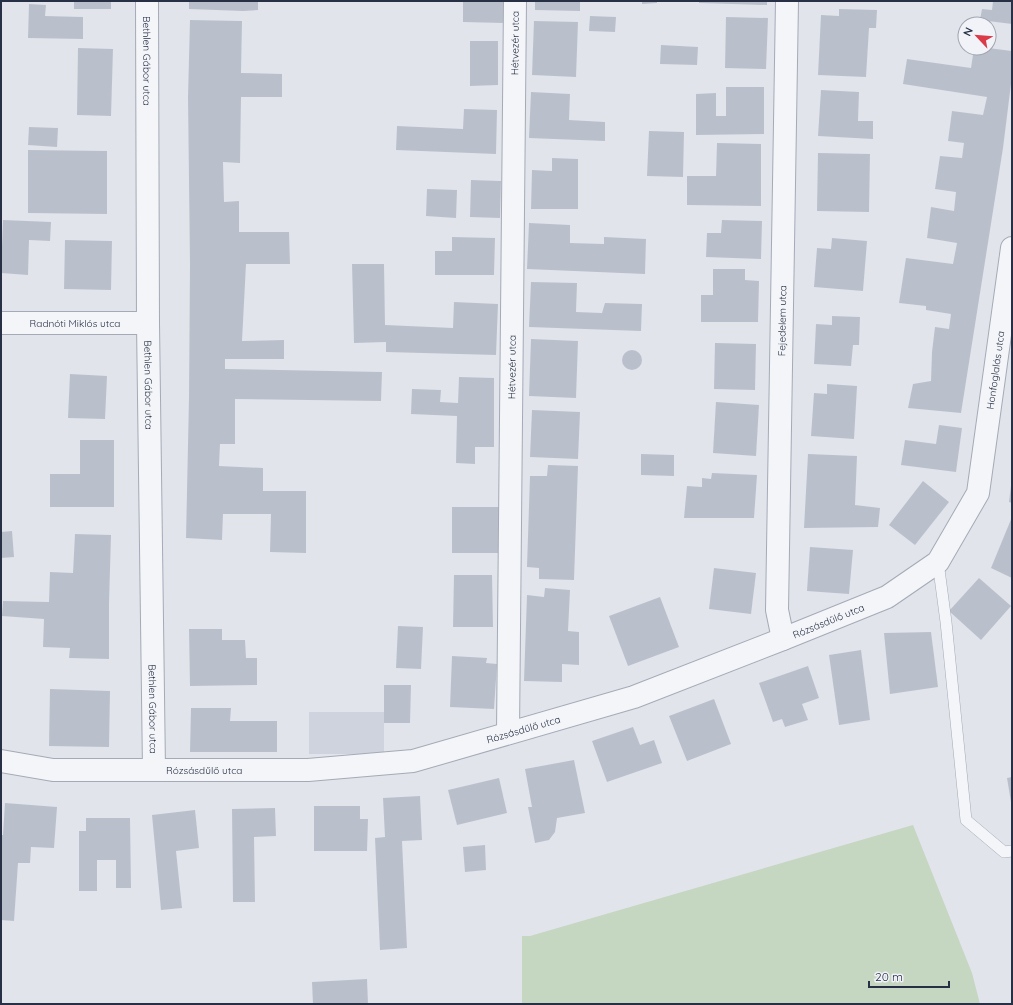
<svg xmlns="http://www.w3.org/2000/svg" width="1013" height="1005" viewBox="0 0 1013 1005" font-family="Quicksand,sans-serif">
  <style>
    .built { fill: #cfd3dd }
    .green { fill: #c5d6c1 }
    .building { fill: #bac0cb }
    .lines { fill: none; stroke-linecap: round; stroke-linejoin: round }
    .service-casing { stroke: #a5aab6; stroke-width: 12 }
    .minor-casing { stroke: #a5aab6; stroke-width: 24 }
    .service { stroke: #f4f5f9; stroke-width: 11 }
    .minor { stroke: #f4f5f9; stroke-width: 22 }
    .labels { text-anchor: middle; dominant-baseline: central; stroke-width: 4; stroke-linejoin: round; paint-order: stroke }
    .street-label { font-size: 10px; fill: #273044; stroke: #f1f3f8 }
  </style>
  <rect width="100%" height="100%" fill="#e1e4eb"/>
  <rect class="built" x="309" y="712" width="75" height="42"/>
  <path class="green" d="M 913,825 L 972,973 L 980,1004 L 522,1004 L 522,936 L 530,936 Z"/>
  <g class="building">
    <rect x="74" y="1" width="37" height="8"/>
    <path d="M 189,1 L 258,1 L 258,10 L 243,11 L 189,9 Z"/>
    <path d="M 463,1 L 504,1 L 504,23 L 463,22 Z"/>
    <path d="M 535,1 L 580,1 L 580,11 L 535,10 Z"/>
    <path d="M 642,1 L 657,1 L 657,3 L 642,4 Z"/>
    <path d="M 699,1 L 767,1 L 767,5 L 699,3 Z"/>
    <path d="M 993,1 L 1012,1 L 1012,24 L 980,20 L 982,9 L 992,10 Z"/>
    <path d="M 29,4 L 46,5 L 45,16 L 83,17 L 83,39 L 28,38 Z"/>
    <path d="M 839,9 L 877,10 L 876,28 L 869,28 L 866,77 L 818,75 L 821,15 L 839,16 Z"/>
    <path d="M 590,16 L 616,17 L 615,32 L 589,31 Z"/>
    <path d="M 726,17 L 768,18 L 766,69 L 725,68 Z"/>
    <path d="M 190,20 L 242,21 L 241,73 L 282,74 L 282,97 L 241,97 L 240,163 L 223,162 L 224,202 L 239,201 L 239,232 L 289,232 L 290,264 L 246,264 L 242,341 L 284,340 L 284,359 L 225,359 L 225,369 L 382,372 L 381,401 L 235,399 L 235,444 L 220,444 L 219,466 L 263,468 L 263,491 L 306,491 L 306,553 L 270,552 L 271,514 L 223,514 L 222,540 L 186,538 L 189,398 L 190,264 L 188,97 Z"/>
    <path d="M 534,21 L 578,22 L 576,77 L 532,75 Z"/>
    <path d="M 470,41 L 498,41 L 498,85 L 470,86 Z"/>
    <path d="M 661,45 L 698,47 L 697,65 L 660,64 Z"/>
    <path d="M 78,48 L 113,49 L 111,116 L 77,115 Z"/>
    <path d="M 974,48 L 988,48 L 1012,51 L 1012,76 L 1003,148 L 961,413 L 908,408 L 913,384 L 931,381 L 932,352 L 935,327 L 949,329 L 951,314 L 926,310 L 926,306 L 899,303 L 906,258 L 953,264 L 957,243 L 927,238 L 931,207 L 954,211 L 956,192 L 935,189 L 940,156 L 962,158 L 964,143 L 948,141 L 952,111 L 983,115 L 987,97 L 903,84 L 907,59 L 971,68 Z"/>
    <path d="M 726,87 L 764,87 L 764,134 L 696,135 L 696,94 L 716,93 L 716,116 L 726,116 Z"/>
    <path d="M 821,90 L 859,92 L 858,121 L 873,121 L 873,139 L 818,136 Z"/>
    <path d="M 531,92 L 570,94 L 569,120 L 605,122 L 605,141 L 529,138 Z"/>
    <path d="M 464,109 L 497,110 L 496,154 L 396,150 L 397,126 L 463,129 Z"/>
    <path d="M 29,127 L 58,128 L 57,147 L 28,145 Z"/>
    <path d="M 649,131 L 684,132 L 683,177 L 647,176 Z"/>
    <path d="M 717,143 L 761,144 L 761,206 L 687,205 L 687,176 L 716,176 Z"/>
    <path d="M 28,150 L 107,151 L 107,214 L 28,213 Z"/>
    <path d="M 818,153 L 870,154 L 869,212 L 817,211 Z"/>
    <path d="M 552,158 L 578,159 L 578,209 L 531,209 L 532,170 L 552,171 Z"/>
    <path d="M 471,180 L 501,181 L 500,218 L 470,217 Z"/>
    <path d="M 427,189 L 457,190 L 456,218 L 426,216 Z"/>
    <path d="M 3,220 L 51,222 L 50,241 L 29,240 L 28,275 L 1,273 Z"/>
    <path d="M 722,220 L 762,221 L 761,259 L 706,257 L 707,233 L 721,233 Z"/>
    <path d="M 529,223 L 570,225 L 570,243 L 604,244 L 604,237 L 646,239 L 645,274 L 527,269 Z"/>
    <path d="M 452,237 L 495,238 L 494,275 L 435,275 L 435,251 L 452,251 Z"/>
    <path d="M 832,238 L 867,241 L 863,291 L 814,287 L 817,248 L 831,249 Z"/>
    <path d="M 65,240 L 112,241 L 111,290 L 64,289 Z"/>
    <path d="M 352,264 L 384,264 L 385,325 L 453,328 L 454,302 L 498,304 L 496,355 L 386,352 L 386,342 L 354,343 Z"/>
    <path d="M 713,269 L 745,269 L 745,280 L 759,281 L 758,322 L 701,322 L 701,295 L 713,295 Z"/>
    <path d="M 531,282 L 577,283 L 576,312 L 602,313 L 605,303 L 642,304 L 641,331 L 529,327 Z"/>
    <path d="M 832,316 L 860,317 L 859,345 L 853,345 L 851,366 L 814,364 L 816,324 L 832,325 Z"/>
    <path d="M 531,339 L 578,341 L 576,398 L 529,396 Z"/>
    <path d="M 715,343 L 756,344 L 755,390 L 714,389 Z"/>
    <circle cx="632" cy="360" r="10"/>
    <path d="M 70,374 L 107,376 L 105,419 L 68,418 Z"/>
    <path d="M 459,377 L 494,378 L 494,447 L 475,447 L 475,464 L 456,463 L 457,416 L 411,414 L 412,389 L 441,390 L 440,402 L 458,403 Z"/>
    <path d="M 827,384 L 857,386 L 854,439 L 811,436 L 814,393 L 827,394 Z"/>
    <path d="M 716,402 L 759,405 L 756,456 L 713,453 Z"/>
    <path d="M 532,410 L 580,412 L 578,459 L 530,457 Z"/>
    <path d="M 939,425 L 962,428 L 956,472 L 901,465 L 905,440 L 936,444 Z"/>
    <path d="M 80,440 L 114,440 L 114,507 L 50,507 L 50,474 L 80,474 Z"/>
    <path d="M 641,454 L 674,455 L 674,476 L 641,475 Z"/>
    <path d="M 808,454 L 857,456 L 855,505 L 880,508 L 878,527 L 804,528 Z"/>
    <path d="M 548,465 L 578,466 L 574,580 L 539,579 L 539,568 L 527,567 L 530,476 L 547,476 Z"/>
    <path d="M 712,473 L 757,475 L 754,518 L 684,518 L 687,486 L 702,487 L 702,478 L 711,479 Z"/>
    <path d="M 923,481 L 949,502 L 915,545 L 889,525 Z"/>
    <path d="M 1011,486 L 1012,486 L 1012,503 L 1009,502 Z"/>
    <rect x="452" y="507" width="47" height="46"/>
    <path d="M 1012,517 L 1012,578 L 991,568 Z"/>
    <path d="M 12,531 L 14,557 L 1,558 L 1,532 Z"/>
    <path d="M 75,534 L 111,535 L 109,604 L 109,659 L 69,658 L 70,648 L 43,647 L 44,619 L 2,616 L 3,601 L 49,602 L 50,572 L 73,573 Z"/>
    <path d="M 810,547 L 853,550 L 849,594 L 807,591 Z"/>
    <path d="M 714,568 L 756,573 L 751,614 L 709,609 Z"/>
    <path d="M 454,575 L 492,575 L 493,627 L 453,627 Z"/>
    <path d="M 979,578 L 1011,606 L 981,640 L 949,611 Z"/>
    <path d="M 545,588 L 570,590 L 568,631 L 579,632 L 579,665 L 562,664 L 562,682 L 524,681 L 527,595 L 544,597 Z"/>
    <path d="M 660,597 L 679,647 L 628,666 L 609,616 Z"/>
    <path d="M 398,626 L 423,627 L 421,669 L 396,668 Z"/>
    <path d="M 189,629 L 222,629 L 222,640 L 245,640 L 246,658 L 257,658 L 257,685 L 190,686 Z"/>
    <path d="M 931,632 L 938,687 L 890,694 L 884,633 Z"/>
    <path d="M 861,650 L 870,720 L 839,725 L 829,655 Z"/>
    <path d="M 452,656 L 487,658 L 486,663 L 497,664 L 494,709 L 450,707 Z"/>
    <path d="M 808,666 L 819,698 L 802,704 L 808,720 L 785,727 L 782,719 L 773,722 L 759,683 Z"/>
    <path d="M 384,685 L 411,685 L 410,723 L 384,723 Z"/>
    <path d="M 50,689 L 110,691 L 109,747 L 49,746 Z"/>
    <path d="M 714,699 L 731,744 L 687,761 L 669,716 Z"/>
    <path d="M 191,708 L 231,708 L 230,721 L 277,721 L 277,752 L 190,752 Z"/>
    <path d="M 633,727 L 640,745 L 654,740 L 662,763 L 607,782 L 592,741 Z"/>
    <path d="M 574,760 L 585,813 L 557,818 L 555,832 L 549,840 L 535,843 L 528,807 L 532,807 L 525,769 Z"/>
    <path d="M 1012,777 L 1012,802 L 1011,802 L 1007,778 Z"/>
    <path d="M 499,778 L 507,813 L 457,825 L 448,790 Z"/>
    <path d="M 420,796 L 422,840 L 402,841 L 407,948 L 380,950 L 375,838 L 385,837 L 383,798 Z"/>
    <path d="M 5,803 L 57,807 L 54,848 L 31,847 L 30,863 L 18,863 L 14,921 L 1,920 L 1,835 L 3,835 Z"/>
    <path d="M 314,806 L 360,806 L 360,819 L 368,819 L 367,851 L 314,851 Z"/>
    <path d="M 275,808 L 276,836 L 254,837 L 255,902 L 233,902 L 232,809 Z"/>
    <path d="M 195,810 L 199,848 L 176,851 L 182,908 L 161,910 L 152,815 Z"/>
    <path d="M 86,818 L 130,818 L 131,888 L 116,888 L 116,860 L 97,860 L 97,891 L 79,891 L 79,831 L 86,831 Z"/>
    <path d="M 485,845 L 486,870 L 465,872 L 463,847 Z"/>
    <path d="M 367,979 L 368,1004 L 313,1004 L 312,982 Z"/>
  </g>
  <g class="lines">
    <defs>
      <path id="service" d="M 938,562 L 946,622 L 966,820 L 1004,852 L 1012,851"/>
      <g id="minor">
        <path id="s1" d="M 147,1 L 148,323 L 154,770"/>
        <path id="s2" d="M 1,323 L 148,323"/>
        <path id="s3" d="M 783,639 L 777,610 L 787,1"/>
        <path id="s4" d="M 508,733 L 515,1"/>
        <path id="s5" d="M 1,761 L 53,770 L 308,770 L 413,761 L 634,697 L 783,639 L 887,597 L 938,562 L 978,493 L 1012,248"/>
      </g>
    </defs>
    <use href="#service" class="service-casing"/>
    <use href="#minor" class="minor-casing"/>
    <use href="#service" class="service"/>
    <use href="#minor" class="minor"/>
  </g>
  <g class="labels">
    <g class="street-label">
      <text stroke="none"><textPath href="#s4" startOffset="690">Hétvezér utca</textPath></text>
      <text stroke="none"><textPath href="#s1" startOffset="60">Bethlen Gábor utca</textPath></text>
      <text stroke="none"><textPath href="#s3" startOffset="319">Fejedelem utca</textPath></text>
      <text stroke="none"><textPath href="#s2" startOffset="74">Radnóti Miklós utca</textPath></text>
      <text stroke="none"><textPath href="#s4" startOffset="366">Hétvezér utca</textPath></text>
      <text stroke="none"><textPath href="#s5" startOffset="1181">Honfoglalás utca</textPath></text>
      <text stroke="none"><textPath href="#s1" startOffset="384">Bethlen Gábor utca</textPath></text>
      <text stroke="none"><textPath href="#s5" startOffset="852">Rózsásdűlő utca</textPath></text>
      <text stroke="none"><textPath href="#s1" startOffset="708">Bethlen Gábor utca</textPath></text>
      <text stroke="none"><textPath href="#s5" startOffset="528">Rózsásdűlő utca</textPath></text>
      <text stroke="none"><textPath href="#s5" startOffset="204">Rózsásdűlő utca</textPath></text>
    </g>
  </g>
  <rect width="1013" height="1005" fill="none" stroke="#273044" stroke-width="4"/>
  <g transform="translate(977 36) rotate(296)"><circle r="19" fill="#f1f3f8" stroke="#a0a5b0"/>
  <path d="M0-3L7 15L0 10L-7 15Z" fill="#db3a48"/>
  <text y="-6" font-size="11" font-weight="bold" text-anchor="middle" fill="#273044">N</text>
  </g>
  <path d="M869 981v6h80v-6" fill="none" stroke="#273044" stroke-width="2"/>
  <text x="875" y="981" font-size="12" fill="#273044" stroke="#f1f3f8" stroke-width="3" paint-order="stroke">20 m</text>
</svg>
